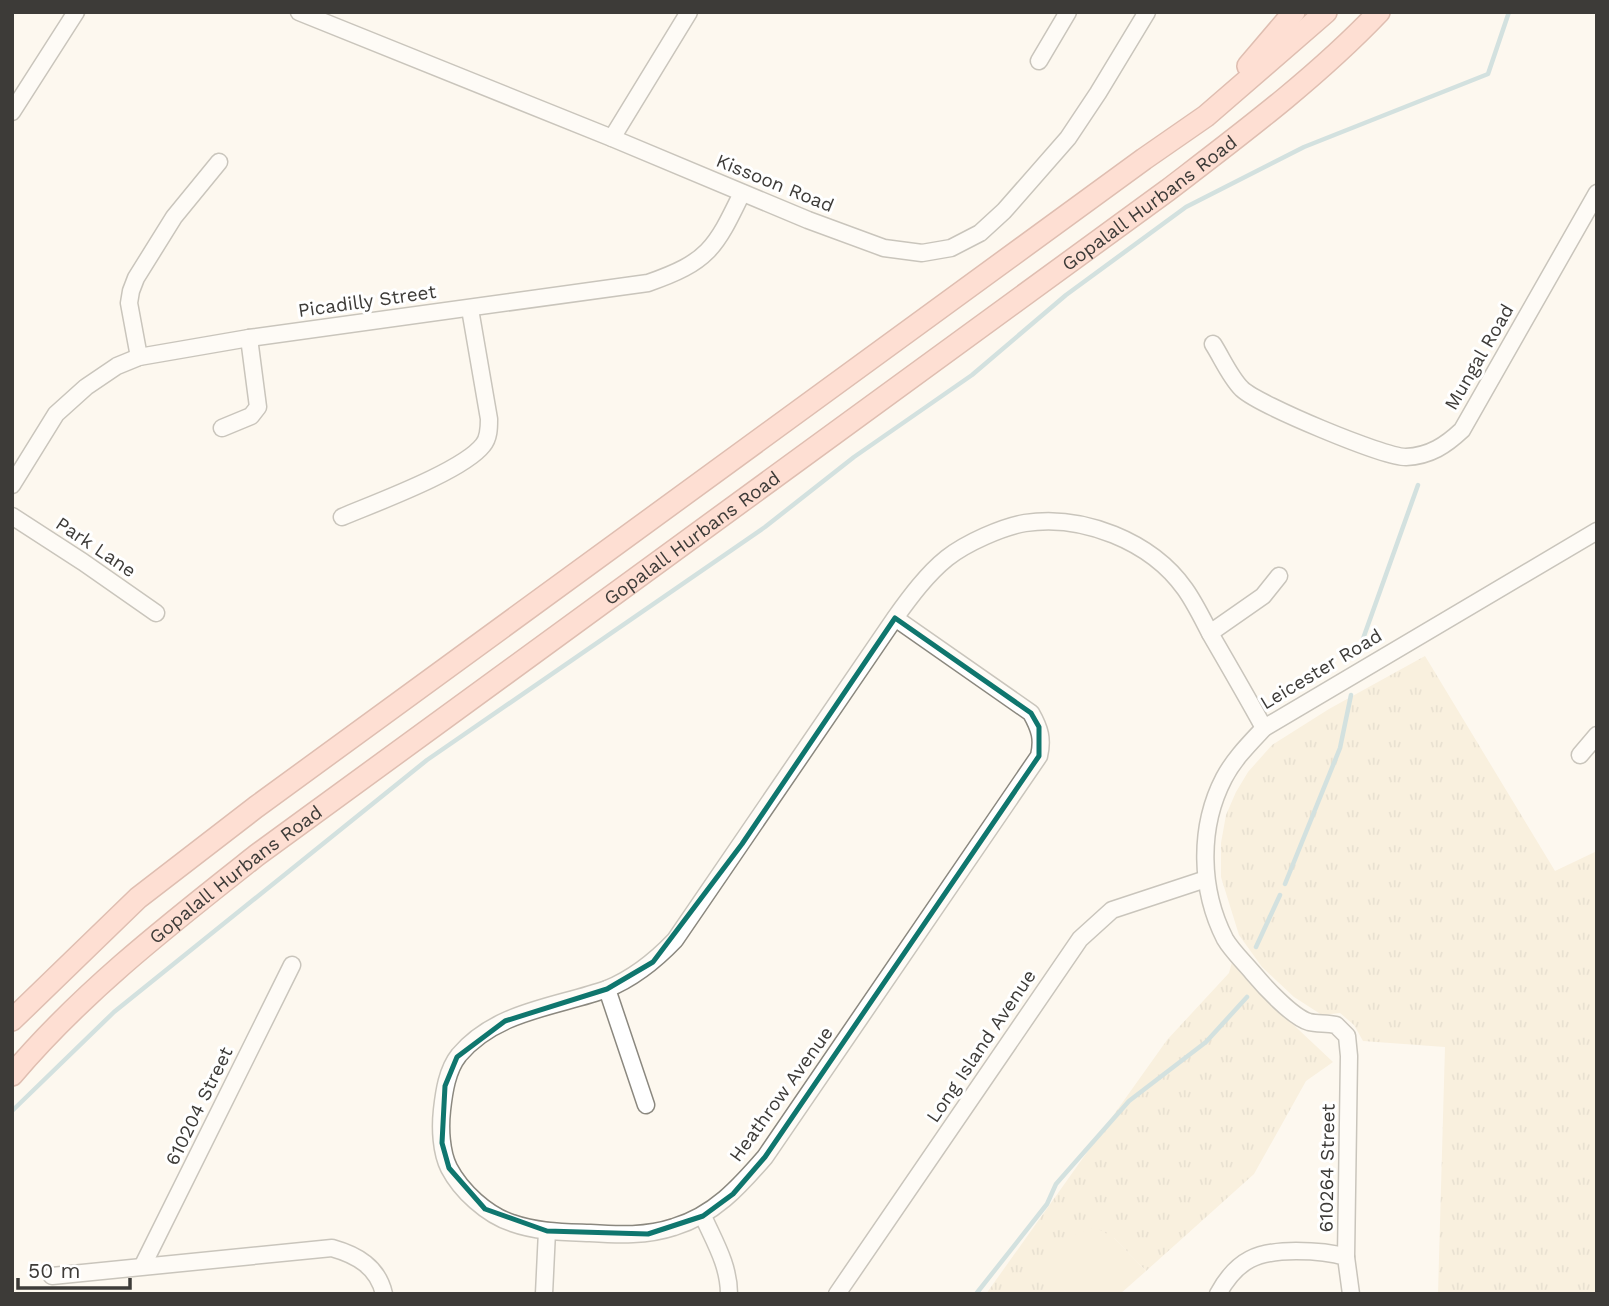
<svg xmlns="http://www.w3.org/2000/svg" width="1609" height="1306" viewBox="0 0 1609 1306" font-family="'Work Sans',sans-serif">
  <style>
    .grass { fill: url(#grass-tufts) }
    .green { fill: #f3e6ca }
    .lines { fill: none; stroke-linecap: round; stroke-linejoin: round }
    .stream { stroke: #9fc6cd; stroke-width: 4.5 }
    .minor-casing { stroke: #8b887f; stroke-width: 19 }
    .major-casing { stroke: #ba7866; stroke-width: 24 }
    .minor { stroke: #fff; stroke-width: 16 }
    .major { stroke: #fec2b2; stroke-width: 21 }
    .marked { fill: none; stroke: #0f766e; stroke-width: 5; stroke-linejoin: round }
    .labels { text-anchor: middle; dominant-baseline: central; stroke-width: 6; stroke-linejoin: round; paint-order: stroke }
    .street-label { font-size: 19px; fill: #3d3b38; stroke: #fff }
  </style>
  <defs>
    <pattern id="grass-tufts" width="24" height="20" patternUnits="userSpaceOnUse" patternTransform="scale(1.75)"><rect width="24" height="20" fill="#f3e6ca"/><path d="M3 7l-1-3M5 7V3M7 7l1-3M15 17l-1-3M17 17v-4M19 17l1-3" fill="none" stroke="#d1c6ae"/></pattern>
  </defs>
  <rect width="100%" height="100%" fill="#fdf8ef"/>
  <g class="grass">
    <path d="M 1425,656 L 1555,871 L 1597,851 L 1597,1294 L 1438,1294 L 1445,1047 L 1363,1041 L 1354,1025 L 1340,1013 L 1322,1015 L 1294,997 L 1262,967 L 1239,935 L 1221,877 L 1221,843 L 1226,815 L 1236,792 L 1248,772 L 1272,745 L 1329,709 Z"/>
    <path d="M 1232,962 L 1264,997 L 1333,1062 L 1306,1081 L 1254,1174 L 1146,1271 L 1114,1238 L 1044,1270 L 1068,1294 L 986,1294 L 1167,1040 L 1229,973 Z"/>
  </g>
  <path class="green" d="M 1095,1227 L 1114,1238 L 1146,1271 L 1120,1294 L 1068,1294 L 1043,1271 L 1071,1236 Z"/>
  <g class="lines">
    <g class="stream">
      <path d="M 1359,650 L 1418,485"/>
      <path d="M 1285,884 L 1340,748 L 1351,695"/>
      <path d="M 1256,947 L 1280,895"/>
      <path d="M 12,1111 L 114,1012 L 427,760 L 765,527 L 854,457 L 972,375 L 1066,295 L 1186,207 L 1304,147 L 1488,74 L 1509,12"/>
      <path d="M 976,1294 L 1047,1204 L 1056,1184 L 1129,1101 L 1206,1042 L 1247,997"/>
    </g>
    <defs>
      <g id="minor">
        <path d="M 299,12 L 612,138 L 808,220 L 884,248 L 922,253 L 951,248 L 980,233 L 1004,211 L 1068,138 L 1098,93 L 1147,12"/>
        <path d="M 1039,61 L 1068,12"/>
        <path d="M 12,112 L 76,12"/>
        <path d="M 612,138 L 689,12"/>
        <path d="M 1213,344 C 1222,358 1230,377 1242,389 C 1259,405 1383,457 1406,457 C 1430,456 1446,445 1462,430 L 1597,193"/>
        <path d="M 139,357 L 129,303 L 131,291 L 136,278 L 174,217 L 219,162"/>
        <path d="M 222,428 L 251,416 L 258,407 L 249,338"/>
        <path d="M 12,485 L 56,414 L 86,387 L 117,366 L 139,357 L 249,338 L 648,283 C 708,262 715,249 742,193"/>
        <path d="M 12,516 L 83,562 L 156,613"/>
        <path d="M 342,517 C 375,503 463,471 483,445 C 489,438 489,428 489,419 L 470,309"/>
        <path d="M 895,618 L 1031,713 C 1040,729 1043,739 1039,756 L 765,1157 C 739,1187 714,1215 674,1227 C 647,1236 619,1235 590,1233 C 564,1232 537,1232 512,1223 C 487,1215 461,1191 449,1168 C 441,1152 440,1128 442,1110 C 444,1092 447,1070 459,1055 C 496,1011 556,1007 607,989 C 634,978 655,961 675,940 L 895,618 C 910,597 927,574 947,558 C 966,543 1002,527 1025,523 C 1082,514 1151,541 1185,589 C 1195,603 1203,620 1211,635 C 1229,666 1247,697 1264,728"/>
        <path d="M 1210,633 L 1263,596 L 1279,576"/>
        <path d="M 1580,755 L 1597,735"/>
        <path d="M 607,989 L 646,1105"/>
        <path d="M 703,1216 C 714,1241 729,1265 729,1294"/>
        <path d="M 1346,1257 L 1349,1056 L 1347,1036 L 1336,1025 C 1327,1023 1317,1024 1309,1022 C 1292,1017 1264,986 1253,973 C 1244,962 1232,951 1225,939 C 1200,890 1198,828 1224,778 C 1234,759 1249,744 1264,728 L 1597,531"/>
        <path d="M 143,1265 L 292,965"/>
        <path d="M 52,1276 L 332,1248 C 357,1255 378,1267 384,1294"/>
        <path d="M 544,1294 L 547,1231"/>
        <path d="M 837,1294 L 1080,939 L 1112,910 L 1206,879"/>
        <path d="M 1218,1294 C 1237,1259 1258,1251 1296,1251 C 1313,1251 1330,1252 1346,1257 L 1351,1294"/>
      </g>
      <g id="major">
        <path d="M 1248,66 L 1294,12"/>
        <path d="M 12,1020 L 138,898 L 256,807 L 1144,159 L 1206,116 L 1326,12"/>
        <path id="s1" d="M 12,1075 C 83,991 171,923 257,855 L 1168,190 C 1241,134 1315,79 1379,12"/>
      </g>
    </defs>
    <use href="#minor" class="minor-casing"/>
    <use href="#major" class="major-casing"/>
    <use href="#minor" class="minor"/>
    <use href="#major" class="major"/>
  </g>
  <path d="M0 0H1609V1306H0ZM 895,618 L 1031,713 L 1039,727 L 1039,756 L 765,1157 L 733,1194 L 703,1216 L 648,1234 L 547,1231 L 485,1209 L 449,1168 L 442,1143 L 445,1086 L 457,1057 L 505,1021 L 607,989 L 653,962 L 742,844 Z" fill="#fdf8ef" fill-opacity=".55" fill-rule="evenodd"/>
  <path class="marked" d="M 895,618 L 1031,713 L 1039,727 L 1039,756 L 765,1157 L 733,1194 L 703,1216 L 648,1234 L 547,1231 L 485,1209 L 449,1168 L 442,1143 L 445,1086 L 457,1057 L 505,1021 L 607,989 L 653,962 L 742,844 Z"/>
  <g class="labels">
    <g class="street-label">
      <text transform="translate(775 183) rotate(22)">Kissoon Road</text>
      <text stroke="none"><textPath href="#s1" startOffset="1435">Gopalall Hurbans Road</textPath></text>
      <text transform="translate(367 301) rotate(-8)">Picadilly Street</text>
      <text transform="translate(1479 357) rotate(-60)">Mungal Road</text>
      <text stroke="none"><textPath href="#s1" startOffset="868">Gopalall Hurbans Road</textPath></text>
      <text transform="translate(96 547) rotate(34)">Park Lane</text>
      <text transform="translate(1321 669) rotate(-31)">Leicester Road</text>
      <text stroke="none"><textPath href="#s1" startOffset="301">Gopalall Hurbans Road</textPath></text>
      <text transform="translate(981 1046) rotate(-56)">Long Island Avenue</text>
      <text transform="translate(781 1094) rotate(-54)">Heathrow Avenue</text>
      <text transform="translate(199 1106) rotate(-64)">610204 Street</text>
      <text transform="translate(1327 1168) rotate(-89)">610264 Street</text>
    </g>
  </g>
  <rect width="1609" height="1306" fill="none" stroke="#3d3b38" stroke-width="28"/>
  <path d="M18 1278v10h112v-10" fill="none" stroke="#3d3b38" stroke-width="3.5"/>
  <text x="28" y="1278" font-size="21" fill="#3d3b38" stroke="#ffffff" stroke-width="5" paint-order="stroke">50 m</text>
</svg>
